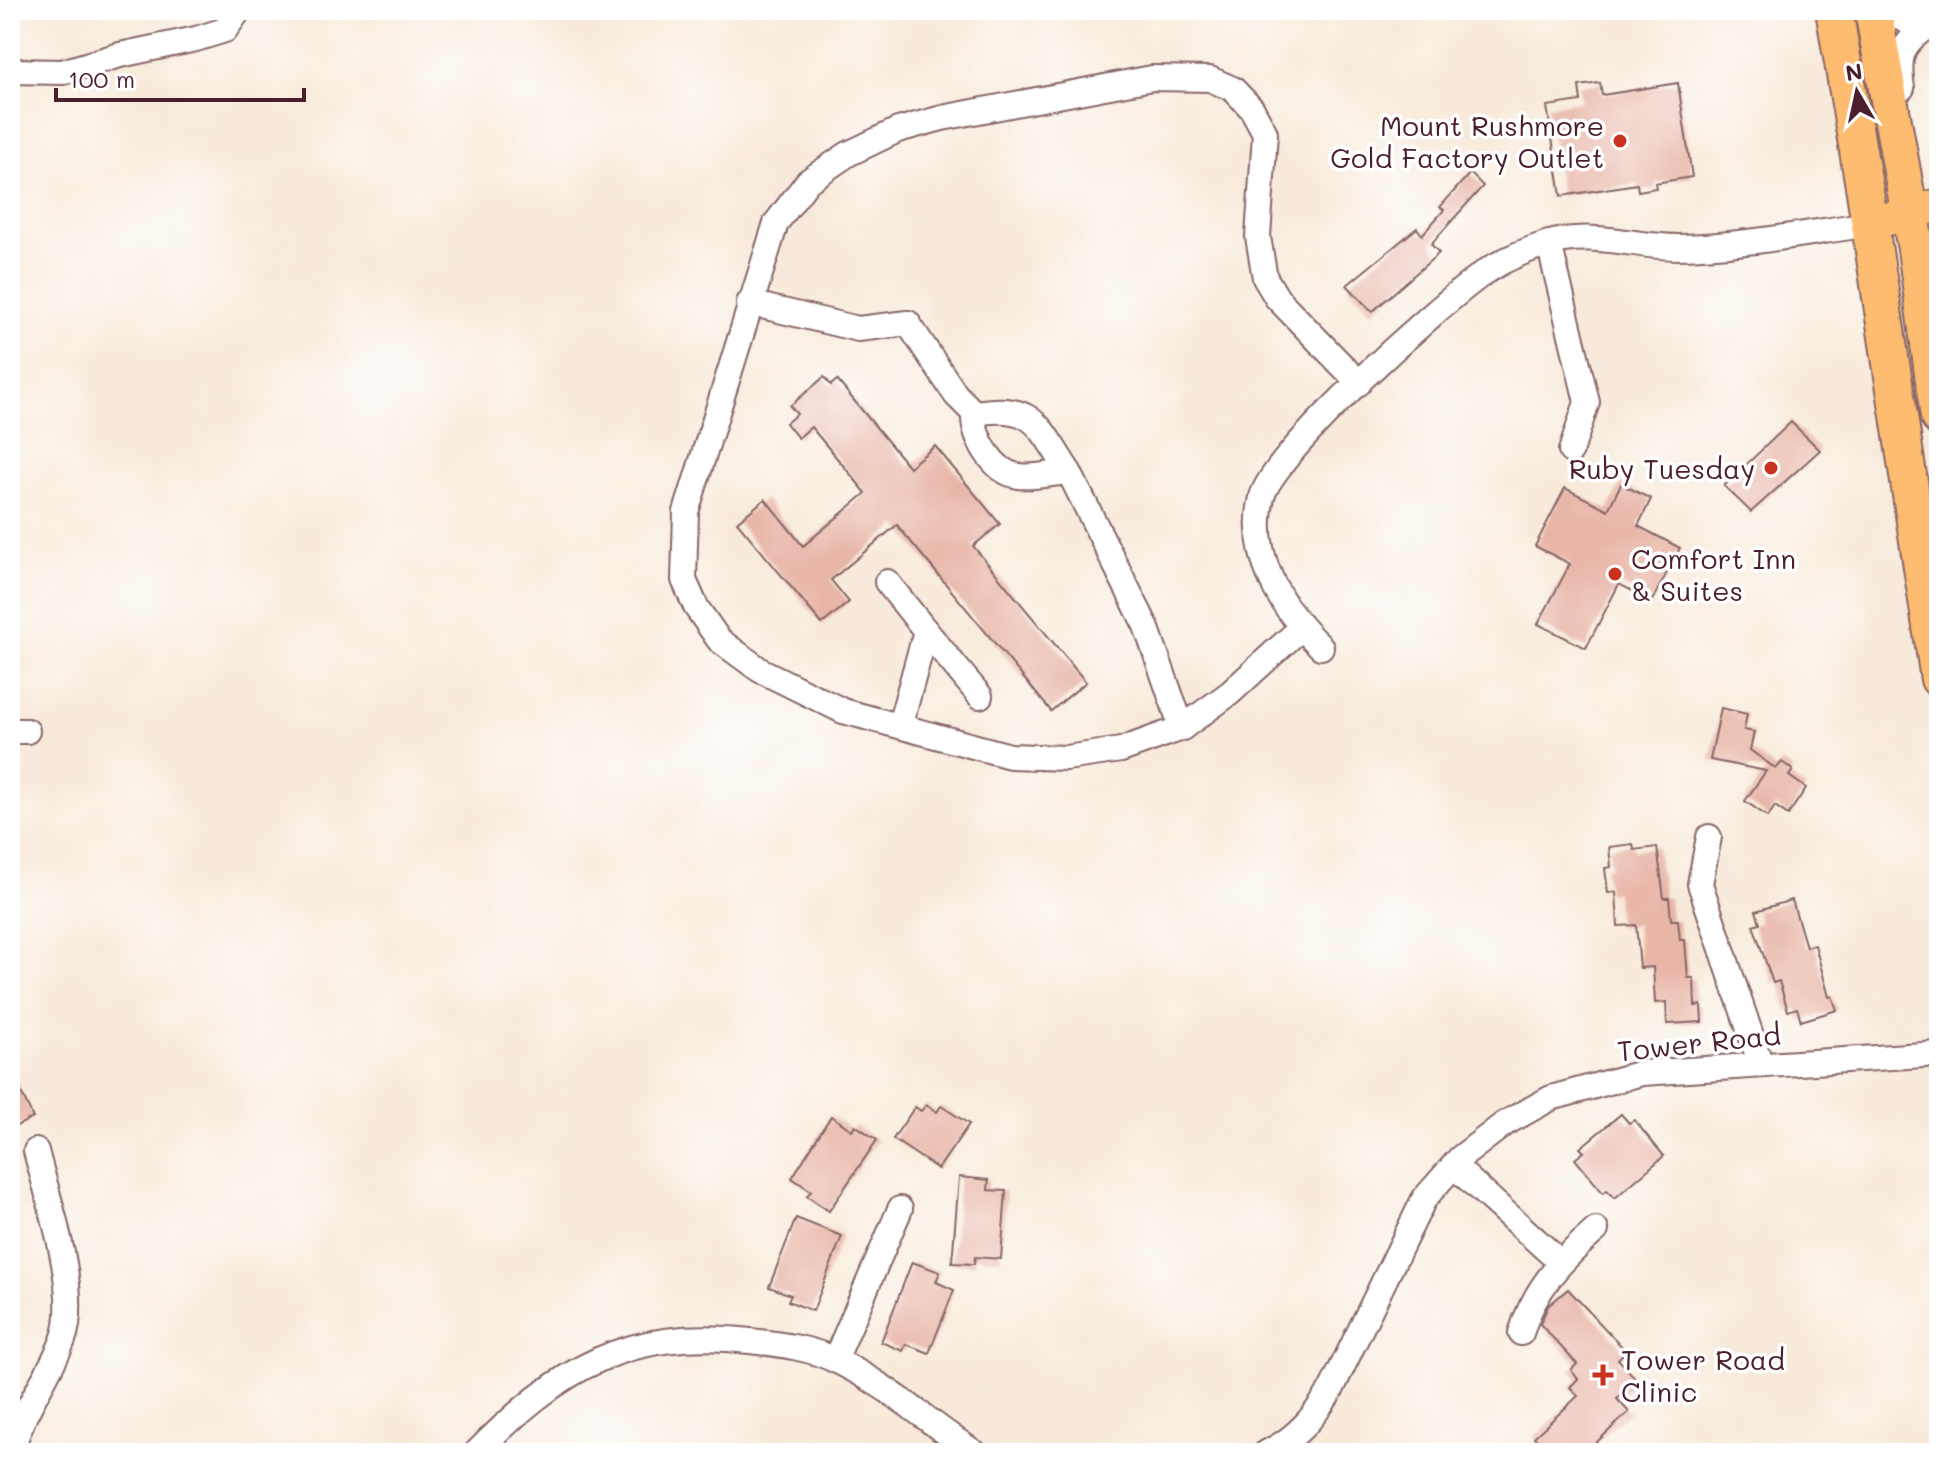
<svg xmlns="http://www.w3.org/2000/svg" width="1949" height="1463" viewBox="0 0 1949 1463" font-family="Mali,sans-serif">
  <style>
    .building { fill: #e8b6a7 }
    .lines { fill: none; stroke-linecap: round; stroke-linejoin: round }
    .minor-casing { stroke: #876668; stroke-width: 28 }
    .major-casing { stroke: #876668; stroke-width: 36 }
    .highway-casing { stroke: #876668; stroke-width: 40 }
    .minor { stroke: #fff; stroke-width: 24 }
    .major { stroke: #fdbc6f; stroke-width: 32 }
    .highway { stroke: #fdbc6f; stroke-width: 36 }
    .poi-dot { fill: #c8321e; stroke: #fff; stroke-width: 3 }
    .labels { text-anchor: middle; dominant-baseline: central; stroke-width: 7; stroke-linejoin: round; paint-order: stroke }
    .poi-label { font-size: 28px; fill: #4a1f2b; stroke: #fff; text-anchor: end }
    .street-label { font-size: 28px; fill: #4a1f2b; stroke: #fff }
  </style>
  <rect width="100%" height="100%" fill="#fff"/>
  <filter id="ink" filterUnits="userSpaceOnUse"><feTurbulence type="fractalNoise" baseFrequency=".0125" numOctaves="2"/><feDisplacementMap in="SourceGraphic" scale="16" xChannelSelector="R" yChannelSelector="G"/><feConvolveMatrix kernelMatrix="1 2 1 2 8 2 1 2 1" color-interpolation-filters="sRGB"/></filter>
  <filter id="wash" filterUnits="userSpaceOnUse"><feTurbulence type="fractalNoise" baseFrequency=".006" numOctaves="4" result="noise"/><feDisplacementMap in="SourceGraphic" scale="32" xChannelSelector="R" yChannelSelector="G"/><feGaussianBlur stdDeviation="1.8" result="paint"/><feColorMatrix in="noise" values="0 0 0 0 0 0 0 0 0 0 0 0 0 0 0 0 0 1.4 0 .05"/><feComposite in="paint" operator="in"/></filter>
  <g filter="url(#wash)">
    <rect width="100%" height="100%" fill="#f8eada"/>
    <g id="blocks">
      <g class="building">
        <path d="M 1600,83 L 1602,95 L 1678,83 L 1692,177 L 1655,183 L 1656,188 L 1638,191 L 1637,184 L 1561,196 L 1547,106 L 1581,101 L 1579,86 Z"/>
        <path d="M 1470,173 L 1483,186 L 1431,244 L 1439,253 L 1372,312 L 1347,285 L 1417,228 L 1422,235 L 1444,210 L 1440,207 Z"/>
        <path d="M 824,377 L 831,385 L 837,380 L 909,467 L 935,446 L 1000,524 L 973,546 L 1086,682 L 1051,711 L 897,525 L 831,580 L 849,602 L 822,624 L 737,522 L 765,499 L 803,546 L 866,493 L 811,427 L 798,438 L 786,423 L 797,414 L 790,406 Z"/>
        <path d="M 1791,422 L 1820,450 L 1751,512 L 1724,486 Z"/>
        <path d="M 1621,484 L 1651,499 L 1638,526 L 1680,548 L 1652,601 L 1619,584 L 1586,648 L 1538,624 L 1570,564 L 1535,546 L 1565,488 L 1608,510 Z"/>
        <path d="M 1721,708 L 1747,714 L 1744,730 L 1754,732 L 1750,750 L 1776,769 L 1782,762 L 1793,770 L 1789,776 L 1806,788 L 1788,815 L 1775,806 L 1768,817 L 1745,801 L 1766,771 L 1710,760 Z"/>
        <path d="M 1633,844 L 1634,850 L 1657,847 L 1664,898 L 1669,898 L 1671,920 L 1678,920 L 1680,940 L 1685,940 L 1688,978 L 1694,978 L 1695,1006 L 1701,1005 L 1702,1022 L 1667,1024 L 1666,1002 L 1655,1003 L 1653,967 L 1640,968 L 1636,925 L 1618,926 L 1616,892 L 1608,893 L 1605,868 L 1611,867 L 1609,847 Z"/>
        <path d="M 1792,900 L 1806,947 L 1815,945 L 1829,997 L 1832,996 L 1837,1010 L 1801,1021 L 1797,1008 L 1788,1011 L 1779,981 L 1773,983 L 1753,925 L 1760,923 L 1756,911 Z"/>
        <path d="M 10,1068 L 33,1118 L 10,1129 Z"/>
        <path d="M 926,1105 L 937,1112 L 941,1106 L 969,1124 L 938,1169 L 893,1139 L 915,1107 L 921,1111 Z"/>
        <path d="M 1621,1114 L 1629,1123 L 1634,1120 L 1664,1156 L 1615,1198 L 1607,1190 L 1603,1193 L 1575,1159 L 1584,1152 L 1580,1148 Z"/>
        <path d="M 831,1116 L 852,1130 L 855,1125 L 877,1140 L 829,1211 L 807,1196 L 811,1191 L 792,1178 Z"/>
        <path d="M 959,1177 L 989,1180 L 988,1190 L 1006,1191 L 1001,1259 L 975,1257 L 974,1264 L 952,1263 Z"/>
        <path d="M 796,1218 L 842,1236 L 813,1311 L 788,1301 L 791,1295 L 769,1287 Z"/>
        <path d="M 912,1262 L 940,1272 L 936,1282 L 954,1290 L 929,1353 L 906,1344 L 903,1351 L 881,1342 Z"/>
        <path d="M 1568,1289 L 1626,1351 L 1618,1359 L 1637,1380 L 1617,1399 L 1629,1412 L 1585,1453 L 1550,1453 L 1534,1437 L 1578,1396 L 1570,1387 L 1578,1379 L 1571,1370 L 1577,1364 L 1540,1324 L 1548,1306 Z"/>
      </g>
    </g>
  </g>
  <g filter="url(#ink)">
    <use href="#blocks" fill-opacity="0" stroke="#876668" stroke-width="2"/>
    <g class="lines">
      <defs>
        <g id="minor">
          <path d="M 1883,10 L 1907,21 L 1931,24 C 1902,43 1897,53 1902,88"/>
          <path d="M 10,71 L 62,72 L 120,55 L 196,39 L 225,30 L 239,10"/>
          <path d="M 1549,243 L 1587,402 L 1571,451"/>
          <path d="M 749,303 L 858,329 L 908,323 L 956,395 L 974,413 C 972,436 993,472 1018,476 C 1034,478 1053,473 1069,472 L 1146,626 L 1182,728"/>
          <path d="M 974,413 C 1035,403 1038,425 1069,472"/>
          <path d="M 887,582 L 926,631 L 900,725"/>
          <path d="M 1301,628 L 1230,693 L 1182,728 L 1121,750 L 1066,758 L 1010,756 L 843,711 L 760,670 L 719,640 L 696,607 L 684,580 L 686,512 L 776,223 L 808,181 L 848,154 L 898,130 L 942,118 L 1152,78 L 1210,79 L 1233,89 L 1252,109 L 1265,133 L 1258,237 L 1265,278 L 1277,298 L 1359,383"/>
          <path d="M 926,631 L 980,696"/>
          <path d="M 1321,647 C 1281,609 1248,555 1262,497 C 1273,453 1438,306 1481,275 C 1500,261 1524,251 1546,244 C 1591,230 1634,247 1678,247 C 1743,246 1806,233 1870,224"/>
          <path d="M 10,731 L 27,731"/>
          <path d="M 1709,837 L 1700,884 L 1761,1065"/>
          <path d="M 1454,1166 L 1559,1261"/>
          <path d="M 1521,1333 C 1534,1289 1562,1259 1596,1230"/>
          <path d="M 835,1360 L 900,1209"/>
          <path d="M 12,1453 C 20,1412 48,1379 63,1340 C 81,1295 48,1199 36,1151"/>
          <path d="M 476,1453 C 560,1368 627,1327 750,1341 C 780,1344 812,1348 839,1362 C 890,1387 928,1422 975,1453"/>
          <path d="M 1266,1453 C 1296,1439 1314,1417 1331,1390 L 1424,1199 L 1460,1158 L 1504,1124 L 1551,1098 L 1642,1073 L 1939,1054"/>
        </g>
        <path id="major" d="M 1870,224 L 1939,205"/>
        <g id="highway">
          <path d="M 1834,10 L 1865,192 L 1939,679"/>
          <path d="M 1873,10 L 1916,249 L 1939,417"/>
        </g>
      </defs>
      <use href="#minor" class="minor-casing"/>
      <use href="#major" class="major-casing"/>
      <use href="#highway" class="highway-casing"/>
      <use href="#minor" class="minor"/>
      <use href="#major" class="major"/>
      <use href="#highway" class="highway"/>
    </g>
  </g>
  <g class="poi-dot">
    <circle cx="1620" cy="141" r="8"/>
    <circle cx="1771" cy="468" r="8"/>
    <circle cx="1615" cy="574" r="8"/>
    <path d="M1599 1363h8v8h8v8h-8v8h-8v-8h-8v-8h8z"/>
  </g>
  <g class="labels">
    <g class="poi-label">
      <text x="1604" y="125">Mount Rushmore<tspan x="1604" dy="32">Gold Factory Outlet</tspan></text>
      <text x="1755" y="468">Ruby Tuesday</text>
      <text x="1631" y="558" text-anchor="start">Comfort Inn<tspan x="1631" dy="32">&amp; Suites</tspan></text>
      <text x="1621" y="1359" text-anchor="start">Tower Road<tspan x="1621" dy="32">Clinic</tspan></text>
    </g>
    <g class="street-label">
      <text transform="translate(1699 1042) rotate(-6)">Tower Road</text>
    </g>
  </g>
  <rect width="1949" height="1463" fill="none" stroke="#fff" stroke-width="40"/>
  <g transform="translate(1857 92) rotate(351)" stroke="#ffffff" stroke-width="6" paint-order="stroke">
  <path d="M0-6L14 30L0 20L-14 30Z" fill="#4a1f2b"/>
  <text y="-12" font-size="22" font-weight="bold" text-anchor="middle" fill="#4a1f2b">N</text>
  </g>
  <path d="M56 88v12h248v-12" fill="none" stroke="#4a1f2b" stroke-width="4"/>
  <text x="68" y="88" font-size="24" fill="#4a1f2b" stroke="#ffffff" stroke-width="6" paint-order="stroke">100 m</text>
</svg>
